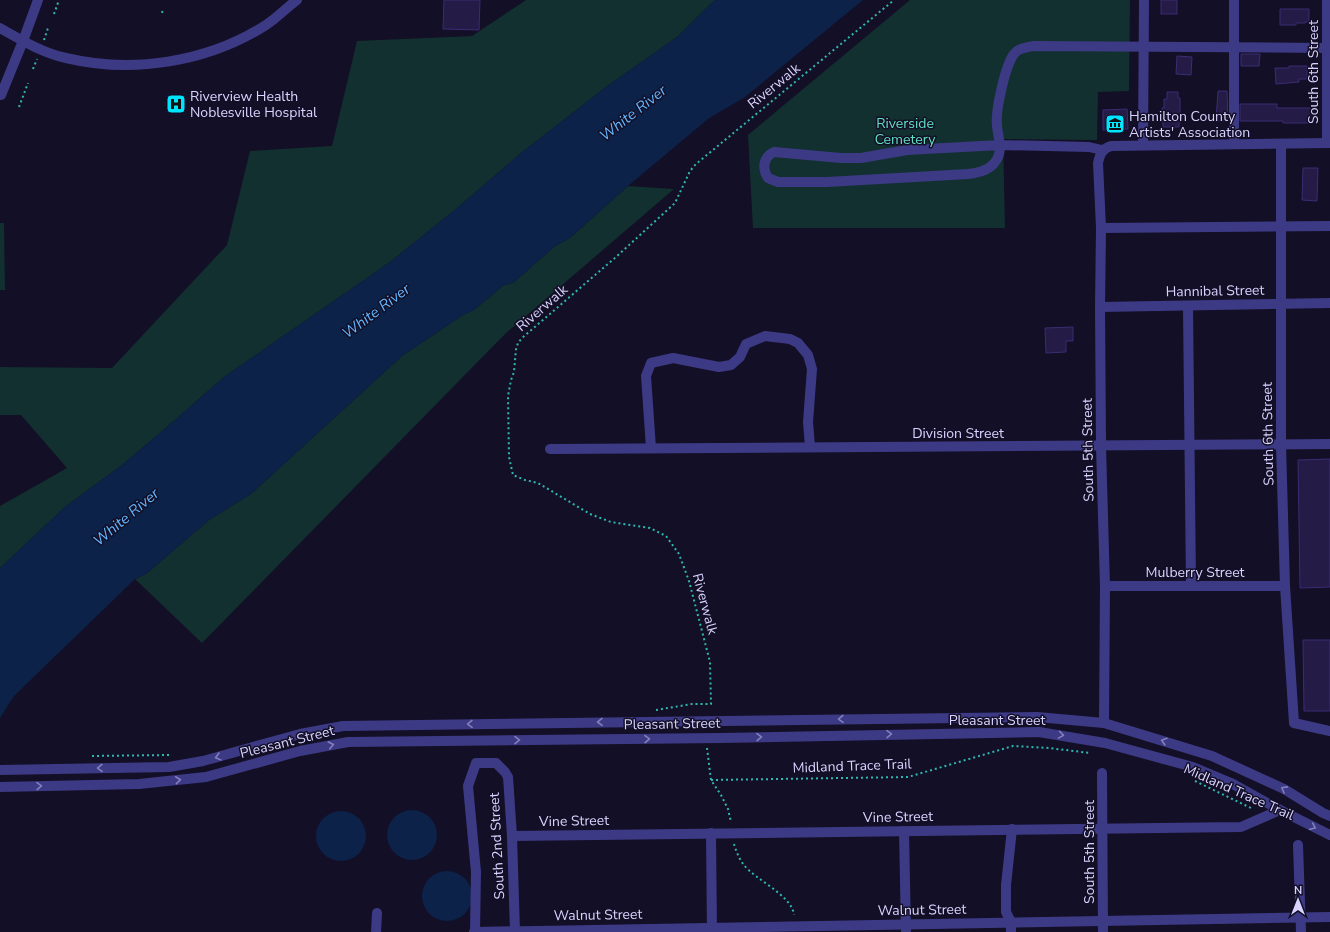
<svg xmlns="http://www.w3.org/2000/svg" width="1330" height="932" viewBox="0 0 1330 932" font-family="'Nunito Sans',sans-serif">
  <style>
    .green { fill: #12302f }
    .water { fill: #0c2248 }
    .building { fill: #241b47; stroke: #3b2d73 }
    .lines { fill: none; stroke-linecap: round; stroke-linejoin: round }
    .path { stroke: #2fb8b0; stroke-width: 2; stroke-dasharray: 2 3; stroke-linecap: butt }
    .minor { stroke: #3d3a85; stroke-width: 10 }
    .oneway { stroke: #837fbc }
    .labels { text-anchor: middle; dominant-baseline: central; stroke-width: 3; stroke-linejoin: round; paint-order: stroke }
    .street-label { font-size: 14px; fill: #d9d4ff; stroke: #130f26 }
    .poi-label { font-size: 14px; fill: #d9d4ff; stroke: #130f26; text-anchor: start }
    .park-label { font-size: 14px; fill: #5fe0c0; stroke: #130f26 }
    .water-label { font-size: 15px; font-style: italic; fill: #62b6ff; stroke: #130f26 }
  </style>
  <rect width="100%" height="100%" fill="#130f26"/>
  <g class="green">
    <path d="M 526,0 L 715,0 L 677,37 L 606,87 L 521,153 L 456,209 L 390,262 L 224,377 L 167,427 L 122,465 L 65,507 L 0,568 L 0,506 L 67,468 L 21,415 L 0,415 L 0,367 L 112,368 L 227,245 L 250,151 L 332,146 L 357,41 L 472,36 Z"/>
    <path d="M 910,0 L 1130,0 L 1129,91 L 1098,92 L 1097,140 L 1003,139 L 1005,228 L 753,228 L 748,135 Z"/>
    <path d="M 628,186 L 674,189 L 505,334 L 202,643 L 135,579 L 146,574 L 209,520 L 251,494 L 402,356 L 463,315 L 474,310 L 504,285 L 513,283 L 555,246 L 570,238 Z"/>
    <path d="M 0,223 L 4,223 L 5,290 L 0,290 Z"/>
  </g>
  <g class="water">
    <path d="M 715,0 L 863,0 L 745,97 L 708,119 L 628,186 L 570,238 L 555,246 L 513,283 L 504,285 L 474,310 L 463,315 L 402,356 L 251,494 L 209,520 L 146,574 L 135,579 L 14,696 L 0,718 L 0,568 L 65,507 L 122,465 L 167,427 L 224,377 L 390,262 L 456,209 L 521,153 L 606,87 L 677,37 Z"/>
    <circle cx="412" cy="835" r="25"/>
    <circle cx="341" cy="836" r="25"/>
    <circle cx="447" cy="896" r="25"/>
  </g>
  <g class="building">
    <path d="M 444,0 L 480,0 L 479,30 L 443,29 Z"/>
    <rect x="1161" y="0" width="16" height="14"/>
    <path d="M 1280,9 L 1309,9 L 1309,22 L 1305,22 L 1305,23 L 1296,23 L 1296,25 L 1280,25 Z"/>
    <path d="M 1241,54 L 1260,54 L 1259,66 L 1241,66 Z"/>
    <path d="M 1177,56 L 1192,57 L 1191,75 L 1176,74 Z"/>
    <path d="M 1289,66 L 1307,66 L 1307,79 L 1299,79 L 1299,82 L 1276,84 L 1275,68 L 1289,68 Z"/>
    <path d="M 1218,91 L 1227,91 L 1228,121 L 1216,121 Z"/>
    <path d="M 1167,92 L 1178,92 L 1178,98 L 1180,98 L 1180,123 L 1179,123 L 1179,127 L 1163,127 L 1162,108 L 1164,108 L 1164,99 L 1167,99 Z"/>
    <path d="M 1240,104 L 1277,104 L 1277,108 L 1313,108 L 1313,123 L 1283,123 L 1283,121 L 1240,121 Z"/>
    <path d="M 1127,109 L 1128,129 L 1103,130 L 1103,110 Z"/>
    <path d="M 1303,168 L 1318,168 L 1317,201 L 1302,200 Z"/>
    <path d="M 1073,327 L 1073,341 L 1066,341 L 1066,352 L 1046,353 L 1045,328 Z"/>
    <path d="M 1330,459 L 1330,587 L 1300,588 L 1298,460 Z"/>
    <path d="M 1303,640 L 1330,640 L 1330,711 L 1304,711 Z"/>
  </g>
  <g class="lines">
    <g class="path">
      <path d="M 162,11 L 163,14"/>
      <path d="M 54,14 L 59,0"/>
      <path d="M 44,40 L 48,28"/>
      <path d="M 33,69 L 37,59"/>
      <path d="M 19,107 L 28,83"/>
      <path d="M 656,710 L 692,704 L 711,704 L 710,662 L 689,581 L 679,554 L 666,536 L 650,528 L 611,522 L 590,514 L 538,483 L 525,480 L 513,475 L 509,457 L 508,396 L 511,380 L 514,372 L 516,349 L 518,343 L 522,338 L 616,257 L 675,203 L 690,171 L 696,164 L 894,0"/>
      <path d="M 707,748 L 711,780 L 721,795 L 728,809 L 731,822"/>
      <path d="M 92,756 L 170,755"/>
      <path d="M 711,780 L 908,777 L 1013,746 L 1049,748 L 1090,753"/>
      <path d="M 1195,781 L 1251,808"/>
      <path d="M 734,844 C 736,851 739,858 743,864 C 755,880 792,895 794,915"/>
    </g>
    <g class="minor">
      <path d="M 1234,0 L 1234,144"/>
      <path d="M 0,28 C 21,40 43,53 66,58 C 133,74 208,62 266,25 C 277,18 286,8 297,0"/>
      <path d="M 1,95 L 23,41 L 38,0"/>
      <path d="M 1327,143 L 1327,0"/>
      <path d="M 1281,144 L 1281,445 L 1285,586 L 1294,723 L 1330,731"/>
      <path d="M 1143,145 L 1144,0"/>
      <path d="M 1102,150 L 1089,147 L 1000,145 L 907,150 L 861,158 L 841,158 L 774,152 C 763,157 762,169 768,178 L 778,182 L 827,182 L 968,174 C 977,173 989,171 995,162 C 1004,151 998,138 997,126 C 995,112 1005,66 1014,54 C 1018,48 1026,48 1033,46 L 1330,48"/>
      <path d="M 1101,228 L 1330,226"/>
      <path d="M 1188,306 L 1191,586"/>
      <path d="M 1100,307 L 1330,303"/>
      <path d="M 651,448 L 646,376 L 651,363 L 673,358 L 719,367 L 731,365 L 740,357 L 746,344 L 765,336 L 790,339 L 798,343 L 808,355 L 812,369 L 808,422 L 810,447"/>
      <path d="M 550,449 L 1330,444"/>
      <path d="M 1105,586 L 1285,586"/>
      <path d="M 1104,723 L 1105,586 L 1101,446 L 1100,307 L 1101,228 L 1098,163 C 1100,154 1102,149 1111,146 L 1330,143"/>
      <path d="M 0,770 L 169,767 L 203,761 L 300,734 L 343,726 L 1037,717 L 1104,723 L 1212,756 L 1284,789 L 1323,813 L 1330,816"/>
      <path d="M 1102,773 L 1103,932"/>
      <path d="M 0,787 L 139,784 L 206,777 L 300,751 L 348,742 L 720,738 L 1039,732 L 1105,743 L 1193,767 L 1231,783 L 1280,810 L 1330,835"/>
      <path d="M 904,831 L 906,932"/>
      <path d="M 711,833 L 712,932"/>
      <path d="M 512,836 L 1241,827 L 1280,810"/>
      <path d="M 1298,845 L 1301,932"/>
      <path d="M 376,932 L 377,913"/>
      <path d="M 474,932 L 1330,917"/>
      <path d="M 475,932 L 476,872 L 468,786 L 476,763 L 496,763 L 505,772 L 508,777 L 512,836 L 515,932"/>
      <path d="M 1011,932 L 1011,922 L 1006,912 L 1006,885 L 1012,829"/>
    </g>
  </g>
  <defs><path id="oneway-chevron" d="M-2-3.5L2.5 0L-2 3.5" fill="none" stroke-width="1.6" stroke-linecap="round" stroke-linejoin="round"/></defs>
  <g class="oneway">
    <use href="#oneway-chevron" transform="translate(841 719) rotate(179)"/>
    <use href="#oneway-chevron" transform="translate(600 722) rotate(179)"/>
    <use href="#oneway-chevron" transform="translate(470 724) rotate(179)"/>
    <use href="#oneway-chevron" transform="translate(889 734) rotate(-1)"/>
    <use href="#oneway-chevron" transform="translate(1061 735) rotate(9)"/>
    <use href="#oneway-chevron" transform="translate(759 737) rotate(-1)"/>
    <use href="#oneway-chevron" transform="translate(647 739) rotate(-1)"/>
    <use href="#oneway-chevron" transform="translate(517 740) rotate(-1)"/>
    <use href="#oneway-chevron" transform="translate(1164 741) rotate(-163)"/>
    <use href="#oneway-chevron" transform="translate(331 745) rotate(-11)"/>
    <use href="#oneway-chevron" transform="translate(218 757) rotate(165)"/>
    <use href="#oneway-chevron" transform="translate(100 768) rotate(179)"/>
    <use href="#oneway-chevron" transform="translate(178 780) rotate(-6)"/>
    <use href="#oneway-chevron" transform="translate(39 786) rotate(-1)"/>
    <use href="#oneway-chevron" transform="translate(1284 789) rotate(-151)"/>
    <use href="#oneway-chevron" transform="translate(1313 827) rotate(25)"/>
  </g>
  <defs>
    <symbol id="hospital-square" viewBox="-11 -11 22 22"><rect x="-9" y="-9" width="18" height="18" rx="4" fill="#00e5ff" stroke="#130f26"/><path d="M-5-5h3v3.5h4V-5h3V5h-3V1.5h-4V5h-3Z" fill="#111"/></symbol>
    <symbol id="museum-square" viewBox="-11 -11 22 22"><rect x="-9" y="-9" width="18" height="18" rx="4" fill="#00e5ff" stroke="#130f26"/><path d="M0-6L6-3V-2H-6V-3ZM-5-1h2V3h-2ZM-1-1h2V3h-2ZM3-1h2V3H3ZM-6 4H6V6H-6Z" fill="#111"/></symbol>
  </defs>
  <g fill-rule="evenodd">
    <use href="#hospital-square" x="165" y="93" width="22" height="22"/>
    <use href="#museum-square" x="1104" y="113" width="22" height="22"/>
  </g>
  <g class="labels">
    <g class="street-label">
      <text transform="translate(1313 72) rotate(-90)">South 6th Street</text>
      <text transform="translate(774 86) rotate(-39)">Riverwalk</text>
      <text transform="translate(1215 291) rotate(-1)">Hannibal Street</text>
      <text transform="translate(542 308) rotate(-41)">Riverwalk</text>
      <text x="958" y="433">Division Street</text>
      <text transform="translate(1268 434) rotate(-91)">South 6th Street</text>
      <text transform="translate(1088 450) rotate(-91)">South 5th Street</text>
      <text x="1195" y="572">Mulberry Street</text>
      <text transform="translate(705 604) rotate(75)">Riverwalk</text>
      <text x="997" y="720">Pleasant Street</text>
      <text transform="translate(672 724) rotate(-1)">Pleasant Street</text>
      <text transform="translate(287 742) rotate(-14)">Pleasant Street</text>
      <text transform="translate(852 766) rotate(-2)">Midland Trace Trail</text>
      <text transform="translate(1239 792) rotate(24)">Midland Trace Trail</text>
      <text transform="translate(898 817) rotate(-1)">Vine Street</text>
      <text transform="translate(574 821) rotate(-1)">Vine Street</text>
      <text transform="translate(497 846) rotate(-93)">South 2nd Street</text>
      <text transform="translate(1089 852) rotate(-90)">South 5th Street</text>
      <text transform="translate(922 910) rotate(-1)">Walnut Street</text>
      <text transform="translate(598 915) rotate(-1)">Walnut Street</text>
    </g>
    <g class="poi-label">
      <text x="190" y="96">Riverview Health<tspan x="190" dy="16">Noblesville Hospital</tspan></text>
      <text x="1129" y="116">Hamilton County<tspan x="1129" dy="16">Artists' Association</tspan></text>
    </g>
    <g class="park-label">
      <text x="905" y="123">Riverside<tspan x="905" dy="16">Cemetery</tspan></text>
    </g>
    <g class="water-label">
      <text transform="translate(633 113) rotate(-38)">White River</text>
      <text transform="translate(376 311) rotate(-37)">White River</text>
      <text transform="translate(126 517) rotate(-40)">White River</text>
    </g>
  </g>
  <g transform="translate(1298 900)" stroke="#130f26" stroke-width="3" paint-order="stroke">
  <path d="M0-3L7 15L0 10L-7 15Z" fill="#d9d4ff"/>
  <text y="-6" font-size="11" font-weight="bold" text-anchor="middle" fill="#d9d4ff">N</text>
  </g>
</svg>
